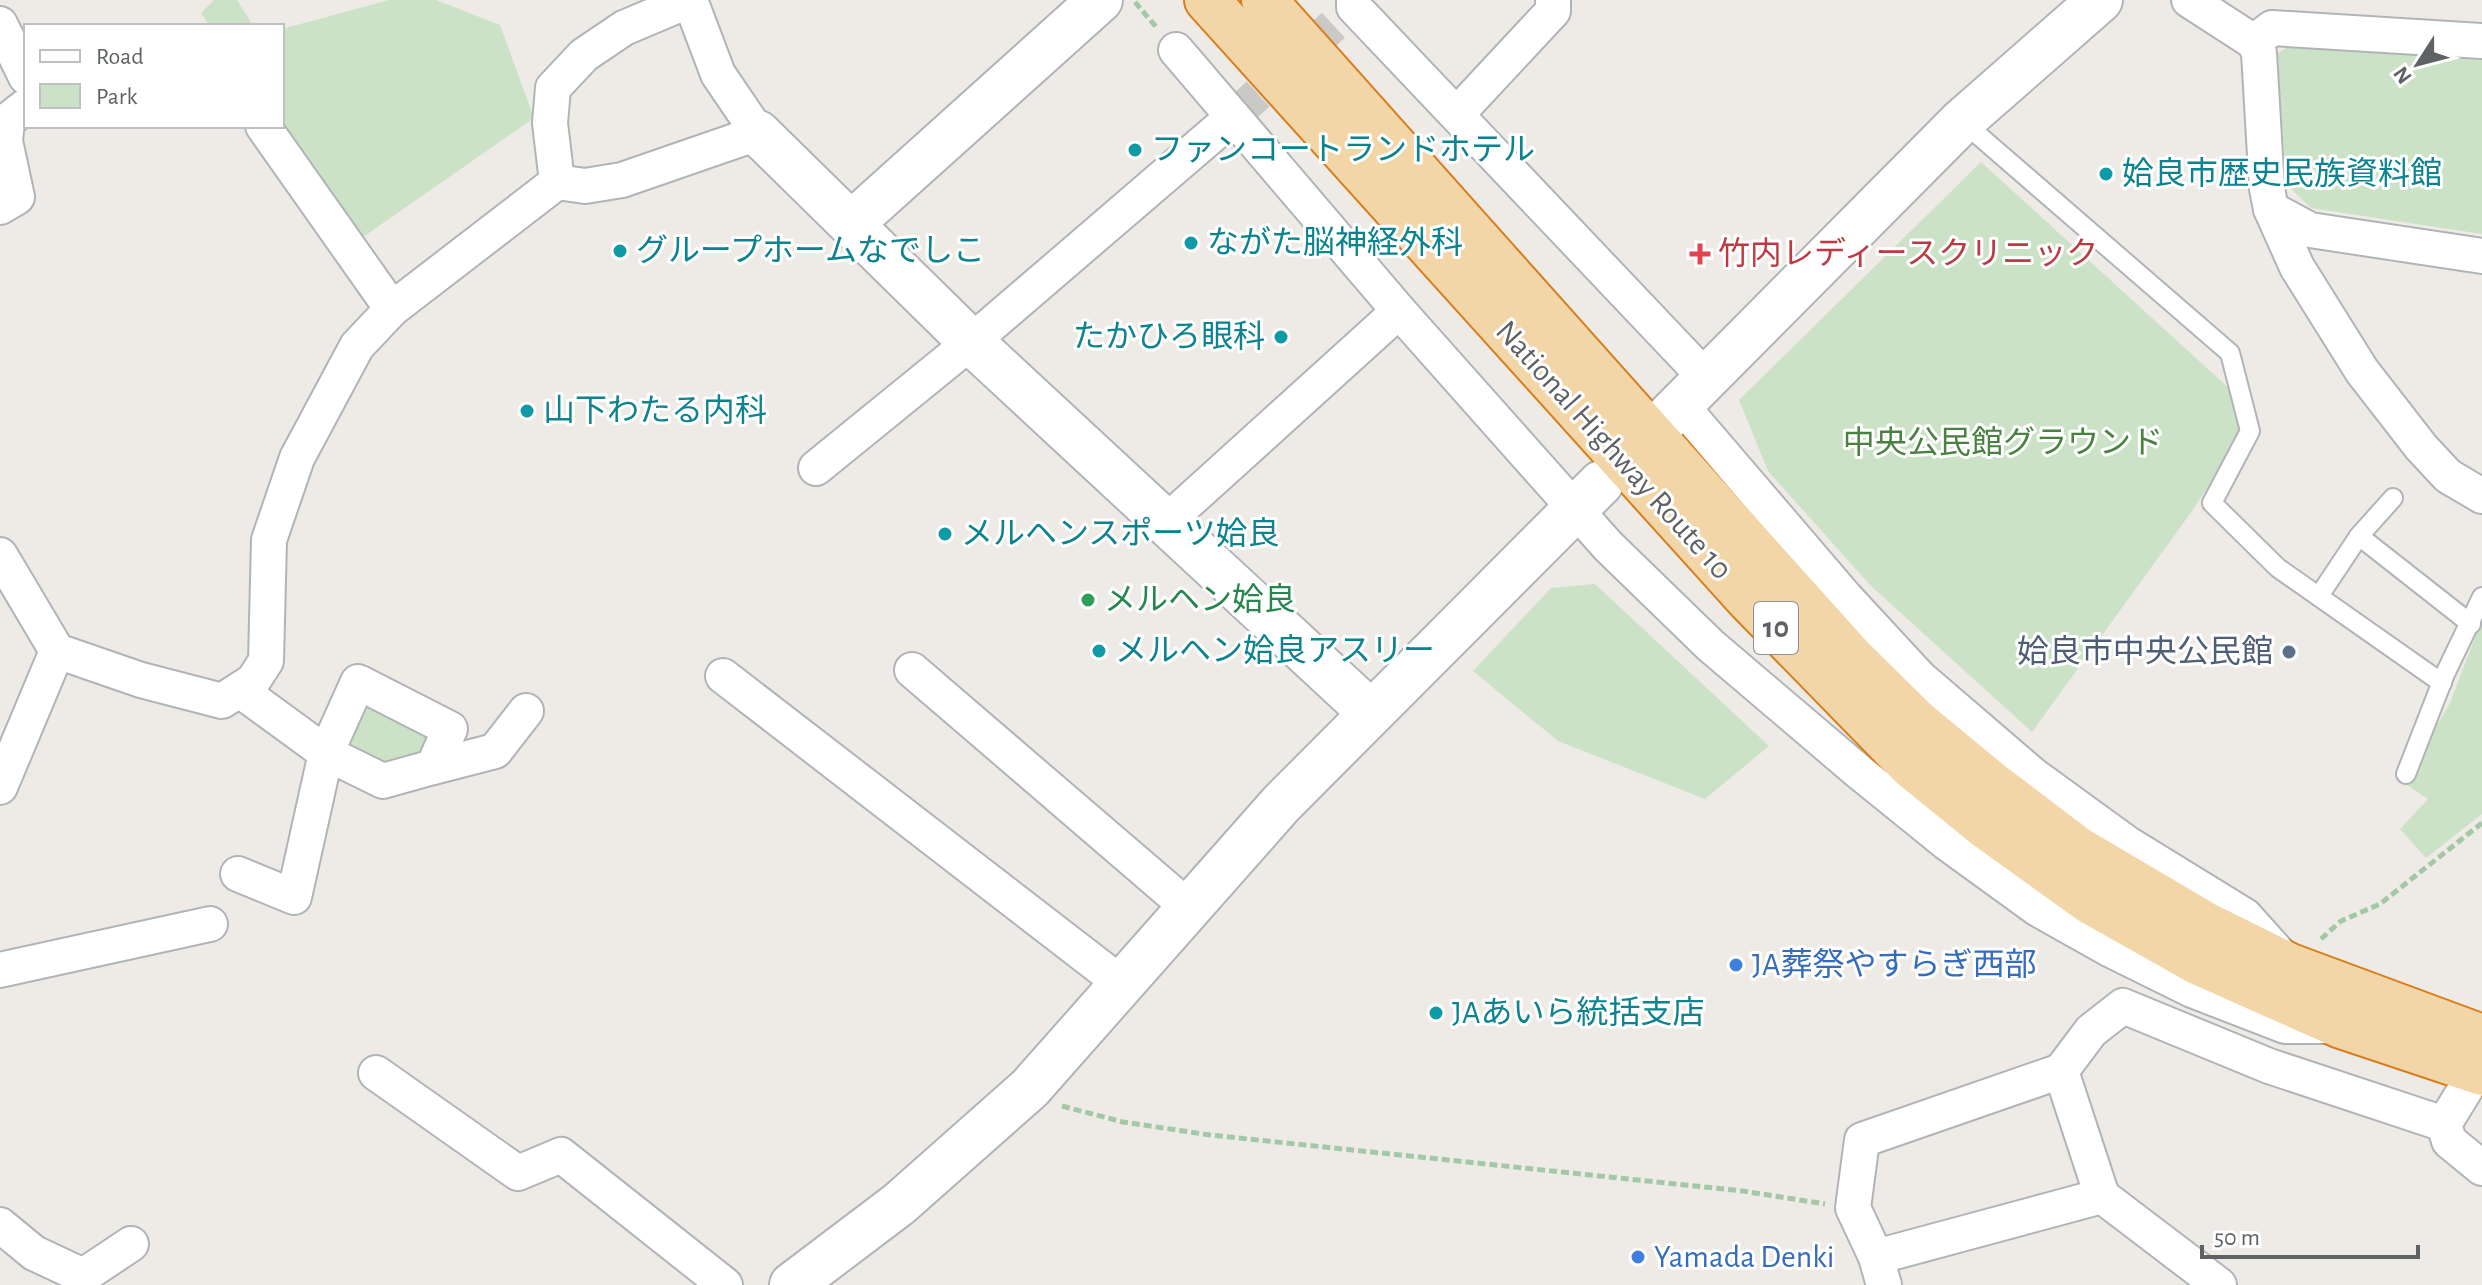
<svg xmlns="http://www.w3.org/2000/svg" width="2482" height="1285" viewBox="0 0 2482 1285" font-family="'Alegreya Sans','Noto Sans JP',sans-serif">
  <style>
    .green { fill: #cbe2c6 }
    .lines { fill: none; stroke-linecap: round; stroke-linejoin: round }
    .minor-tunnel { stroke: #cac9c6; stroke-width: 34; stroke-dasharray: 34 17; stroke-linecap: butt }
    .service-casing { stroke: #b1b4b7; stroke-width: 22 }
    .minor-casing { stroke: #b1b4b7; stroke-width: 38 }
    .tertiary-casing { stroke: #b1b4b7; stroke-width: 48 }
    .trunk-casing { stroke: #d87e1c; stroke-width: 48 }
    .path { stroke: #a3c8a7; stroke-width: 5; stroke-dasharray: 8 4; stroke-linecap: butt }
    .service { stroke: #fff; stroke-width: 18 }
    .minor { stroke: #fff; stroke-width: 34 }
    .tertiary { stroke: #fff; stroke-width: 44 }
    .trunk { stroke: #f2d6a8; stroke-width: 44 }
    .culture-dot { fill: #0f9aa8; stroke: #fff; stroke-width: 3 }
    .health-dot { fill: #e0444e; stroke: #fff; stroke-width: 3 }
    .leisure-dot { fill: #2e9e5b; stroke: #fff; stroke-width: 3 }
    .service-dot { fill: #5c6f8a; stroke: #fff; stroke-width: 3 }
    .shop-dot { fill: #3f7fe0; stroke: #fff; stroke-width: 3 }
    .labels { text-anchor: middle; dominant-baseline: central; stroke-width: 6; stroke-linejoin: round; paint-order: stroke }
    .shield { fill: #fff; stroke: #8e9193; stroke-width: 2 }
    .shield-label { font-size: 30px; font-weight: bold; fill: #5e6265 }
    .culture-label { font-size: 32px; fill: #0d838f; stroke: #fff; text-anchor: start }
    .health-label { font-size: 32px; fill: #be3a42; stroke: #fff; text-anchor: start }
    .park-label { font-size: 32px; fill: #488140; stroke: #fff }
    .street-label { font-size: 32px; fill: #5e6265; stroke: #fff }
    .leisure-label { font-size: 32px; fill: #27864d; stroke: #fff; text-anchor: start }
    .service-label { font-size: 32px; fill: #4e5e75; stroke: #fff; text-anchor: end }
    .shop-label { font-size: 32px; fill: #366cbe; stroke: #fff; text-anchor: start }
  </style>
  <rect width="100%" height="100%" fill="#eeebe6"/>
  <g class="green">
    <path d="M 214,0 L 237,0 L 253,26 L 210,26 L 201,13 Z"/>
    <path d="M 389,0 L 436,0 L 500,25 L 534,118 L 363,237 L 282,125 L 282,29 Z"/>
    <path d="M 2290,46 L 2482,58 L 2482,234 L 2311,208 L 2287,185 L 2276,54 Z"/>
    <path d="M 1981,162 L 2231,390 L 2240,438 L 2192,511 L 2032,732 L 1871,586 L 1768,471 L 1739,400 Z"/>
    <path d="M 1595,584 L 1769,746 L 1705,799 L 1558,741 L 1473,671 L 1551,588 Z"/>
    <path d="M 2482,619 L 2482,814 L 2426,858 L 2400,829 L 2428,799 L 2403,782 L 2450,703 Z"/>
    <path d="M 360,689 L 442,729 L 428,760 L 380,775 L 330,752 Z"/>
  </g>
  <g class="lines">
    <path class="minor-tunnel" d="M 1233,117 L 1337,22"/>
    <defs>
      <g id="service">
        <path d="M 1962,121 L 2230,353 L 2250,431 L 2212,503 L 2278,568 L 2442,683"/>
        <path d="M 2359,536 L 2471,624"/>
        <path d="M 2319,596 L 2359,536 L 2393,498"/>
        <path d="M 2406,774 L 2445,674 L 2482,597"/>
      </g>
      <g id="minor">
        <path d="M 1354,0 L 1354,7 L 1706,378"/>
        <path d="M 2189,0 L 2254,42 L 2259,53 L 2267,189 L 2271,209 L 2310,230 L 2482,256"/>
        <path d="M 0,24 L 26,77"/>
        <path d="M 2254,42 L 2272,28 L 2482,41"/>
        <path d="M 1176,50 L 1399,311 L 1608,546 L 1710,645 L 1858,771 L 1947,843 L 2038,909 L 2109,949 L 2192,990 L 2285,1026 L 2333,1026"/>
        <path d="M 1457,114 L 1553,11 L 1553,0"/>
        <path d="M 263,126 L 392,309"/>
        <path d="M 557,182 L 550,123 L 553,88 L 584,55 L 624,28 L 690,0"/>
        <path d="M 0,207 L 17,197 L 5,141 L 7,121 L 26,106"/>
        <path d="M 2271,209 L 2297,267 L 2362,371 L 2421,447 L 2448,476 L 2482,496"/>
        <path d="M 1680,404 L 1846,598 L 1920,678 L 2033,775 L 2128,844 L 2245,916 L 2280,955"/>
        <path d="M 816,468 L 971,342 L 1233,117"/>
        <path d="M 1166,522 L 1399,311"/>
        <path d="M 0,555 L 57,651 L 141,680 L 222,701 L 253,681 L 266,661 L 269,540 L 297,458 L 357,346 L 392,309 L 557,182 L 585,186 L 622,180 L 758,133 L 718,74 L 690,0"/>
        <path d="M 912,670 L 1189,908"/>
        <path d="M 723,676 L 1122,984"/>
        <path d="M 433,767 L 495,751 L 526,711"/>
        <path d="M 0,787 L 57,651"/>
        <path d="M 238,874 L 294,897 L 326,753 L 358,682 L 450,729 L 433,767 L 383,781 L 326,753 L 241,691"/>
        <path d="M 0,970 L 210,924"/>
        <path d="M 2061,1071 L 2091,1031 L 2123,1006 L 2269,1066 L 2444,1124"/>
        <path d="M 2476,1072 L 2444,1124 L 2449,1141 L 2482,1168"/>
        <path d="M 376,1073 L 518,1173 L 561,1155 L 725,1285"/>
        <path d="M 0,1225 L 34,1253 L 83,1276 L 131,1244"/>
        <path d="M 1876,1257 L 2102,1196 L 2219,1285"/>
        <path d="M 1884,1285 L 1876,1257 L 1853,1208 L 1862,1140 L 2061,1071 L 2102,1196"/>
      </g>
      <g id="tertiary">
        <path d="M 758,133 L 971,342 L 1370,712"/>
        <path d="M 852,223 L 1100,0"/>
        <path d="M 1666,419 L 1962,121 L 2100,0"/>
        <path d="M 792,1285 L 899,1204 L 1030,1088 L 1281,804 L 1601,483"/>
      </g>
      <g id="trunk">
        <path d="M 1207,0 L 1748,599 L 1911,766 L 1986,827 L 2089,901 L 2199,963 L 2341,1026 L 2482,1073"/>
        <path d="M 1264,0 L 1763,559 L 1852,658 L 1917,722 L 1991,783 L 2078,849 L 2205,924 L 2290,966 L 2482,1037"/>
      </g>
    </defs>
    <use href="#service" class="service-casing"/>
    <use href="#minor" class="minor-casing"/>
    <use href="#tertiary" class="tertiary-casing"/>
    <use href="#trunk" class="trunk-casing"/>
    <g class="path">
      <path d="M 1135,2 L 1157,28"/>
      <path d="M 2321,939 L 2341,921 L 2380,904 L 2482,823"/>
      <path d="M 1062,1106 L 1123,1122 L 1210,1135 L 1743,1191 L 1825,1204"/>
    </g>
    <use href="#service" class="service"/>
    <use href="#minor" class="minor"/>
    <use href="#tertiary" class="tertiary"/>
    <use href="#trunk" class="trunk"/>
  </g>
  <g class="culture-dot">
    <circle cx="1135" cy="150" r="8"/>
    <circle cx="2106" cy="174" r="8"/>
    <circle cx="1191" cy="243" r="8"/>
    <circle cx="620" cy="251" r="8"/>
    <circle cx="1281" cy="337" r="8"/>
    <circle cx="527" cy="411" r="8"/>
    <circle cx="945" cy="534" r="8"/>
    <circle cx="1099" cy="651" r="8"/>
    <circle cx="1436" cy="1013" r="8"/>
  </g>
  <path class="health-dot" d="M1696 242h8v8h8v8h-8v8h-8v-8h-8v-8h8z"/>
  <circle class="leisure-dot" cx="1088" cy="600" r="8"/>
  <circle class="service-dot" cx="2289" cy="652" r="8"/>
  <g class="shop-dot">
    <circle cx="1736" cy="965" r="8"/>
    <circle cx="1638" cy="1257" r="8"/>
  </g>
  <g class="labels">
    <rect class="shield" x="1754" y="602" width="44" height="52" rx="6"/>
    <g class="shield-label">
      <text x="1776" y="628">10</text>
    </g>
    <g class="culture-label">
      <text x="1151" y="150">ファンコートランドホテル</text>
      <text x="2122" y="174">姶良市歴史民族資料館</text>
      <text x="1207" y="243">ながた脳神経外科</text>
      <text x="636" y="251">グループホームなでしこ</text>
      <text x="1265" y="337" text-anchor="end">たかひろ眼科</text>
      <text x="543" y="411">山下わたる内科</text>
      <text x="961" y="534">メルヘンスポーツ姶良</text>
      <text x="1115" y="651">メルヘン姶良アスリー</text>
      <text x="1452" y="1013">JAあいら統括支店</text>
    </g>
    <g class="health-label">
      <text x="1718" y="254">竹内レディースクリニック</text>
    </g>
    <g class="park-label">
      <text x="2003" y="443">中央公民館グラウンド</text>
    </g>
    <g class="street-label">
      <text transform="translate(1614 450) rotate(48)">National Highway Route 10</text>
    </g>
    <g class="leisure-label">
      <text x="1104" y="600">メルヘン姶良</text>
    </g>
    <g class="service-label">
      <text x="2273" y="652">姶良市中央公民館</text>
    </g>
    <g class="shop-label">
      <text x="1752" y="965">JA葬祭やすらぎ西部</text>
      <text x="1654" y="1257">Yamada Denki</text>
    </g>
  </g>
  <rect x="24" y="24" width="260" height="104" fill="#ffffff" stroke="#bfc0c1" stroke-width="2"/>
  <rect x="40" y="50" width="40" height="12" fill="#ffffff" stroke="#bfc0c1" stroke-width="2"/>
  <text x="96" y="64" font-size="24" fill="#5e6265">Road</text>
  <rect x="40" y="84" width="40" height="24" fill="#cbe2c6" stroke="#bfc0c1" stroke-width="2"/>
  <text x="96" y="104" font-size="24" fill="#5e6265">Park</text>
  <g transform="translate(2418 64) rotate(234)" stroke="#ffffff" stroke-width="6" paint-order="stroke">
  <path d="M0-6L14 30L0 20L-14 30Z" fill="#5e6265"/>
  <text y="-12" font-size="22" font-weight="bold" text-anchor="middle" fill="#5e6265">N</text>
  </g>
  <path d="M2202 1245v12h216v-12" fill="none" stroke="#5e6265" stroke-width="4"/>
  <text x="2214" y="1245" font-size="24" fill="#5e6265" stroke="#ffffff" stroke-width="6" paint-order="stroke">50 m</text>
</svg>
